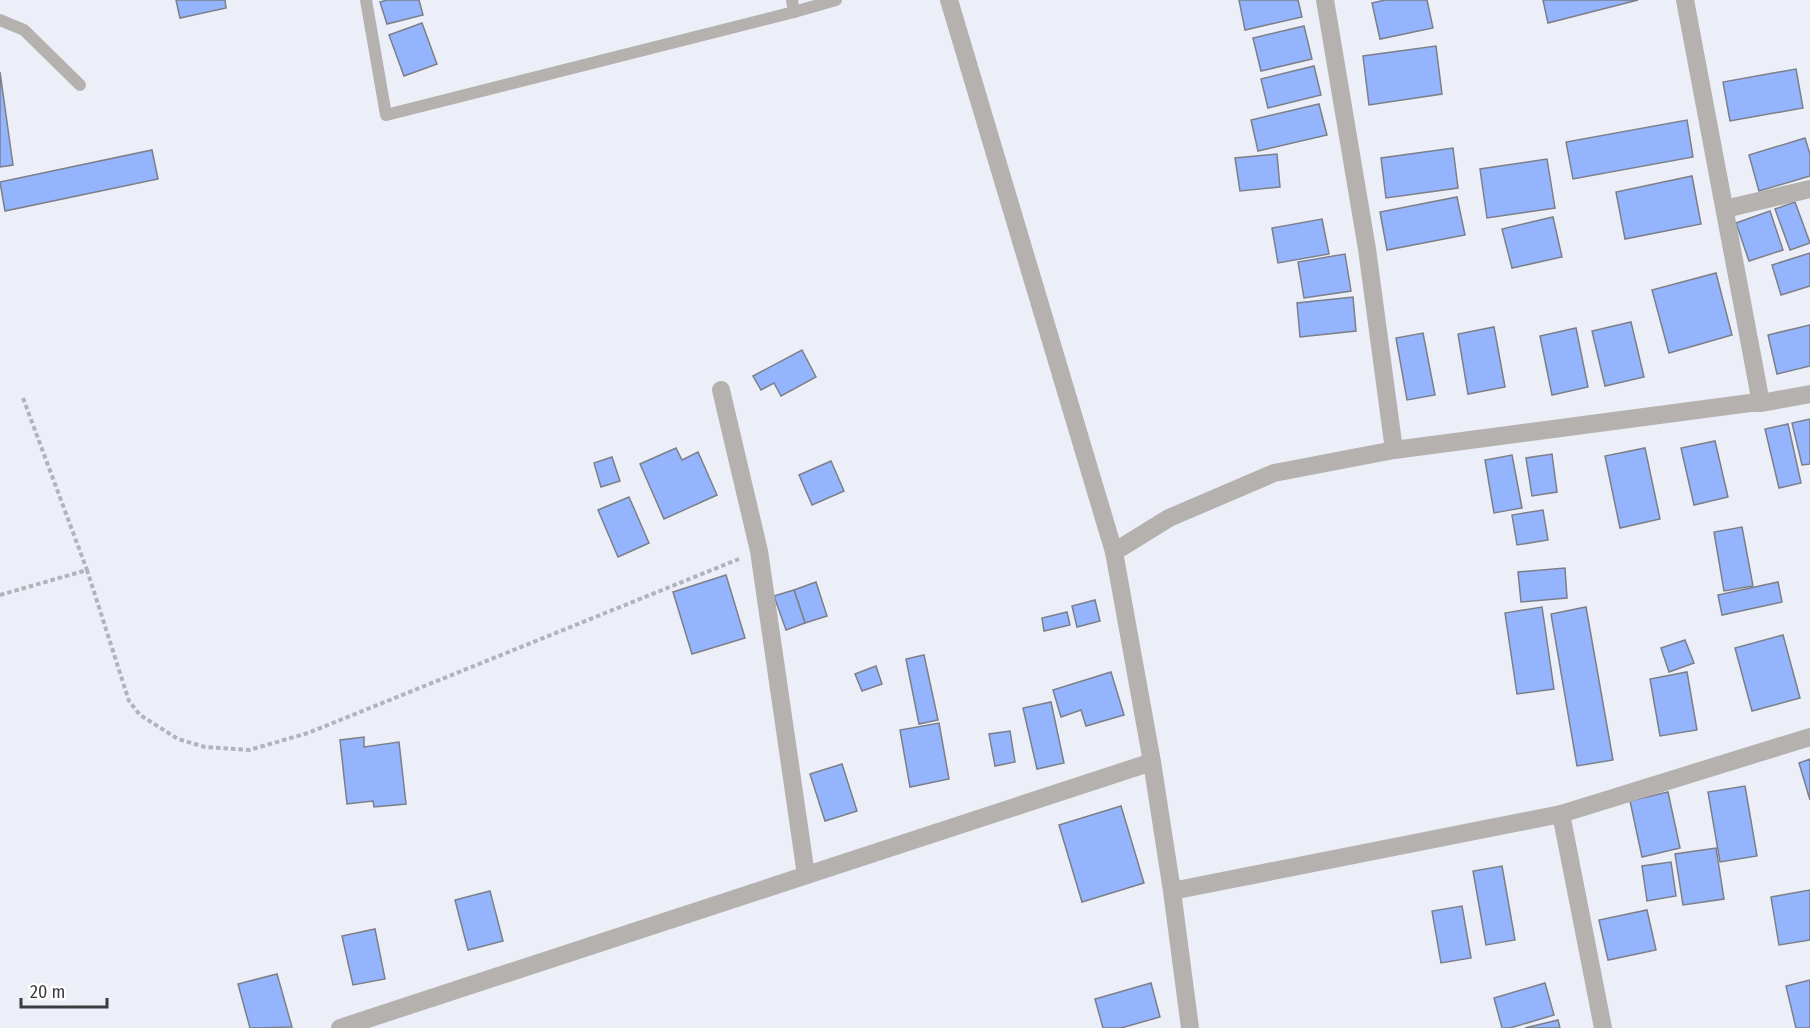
<svg xmlns="http://www.w3.org/2000/svg" width="1810" height="1028" viewBox="0 0 1810 1028" font-family="'Fira Sans Condensed',sans-serif">
  <style>
    .building { fill: #94b4fe; stroke: #7c7f87; stroke-width: 1.5 }
    .lines { fill: none; stroke-linecap: round; stroke-linejoin: round }
    .path { stroke: #b1b4bb; stroke-width: 4; stroke-dasharray: 4.5 3; stroke-linecap: butt }
    .lane { stroke: #b5b1af; stroke-width: 12 }
    .street { stroke: #b5b1af; stroke-width: 18 }
  </style>
  <rect width="100%" height="100%" fill="#eceff8"/>
  <g class="building">
    <path d="M 176,0 L 225,0 L 226,8 L 180,18 Z"/>
    <path d="M 387,0 L 419,0 L 423,15 L 387,24 L 380,2 Z"/>
    <path d="M 1239,0 L 1298,0 L 1302,17 L 1245,30 Z"/>
    <path d="M 1385,0 L 1427,0 L 1433,28 L 1380,39 L 1372,3 Z"/>
    <path d="M 1543,0 L 1638,0 L 1548,23 Z"/>
    <path d="M 422,23 L 437,64 L 404,76 L 389,35 Z"/>
    <path d="M 1304,26 L 1312,59 L 1261,71 L 1253,38 Z"/>
    <path d="M 1436,46 L 1442,94 L 1369,105 L 1363,56 Z"/>
    <path d="M 1314,66 L 1321,95 L 1268,108 L 1261,79 Z"/>
    <path d="M 1796,69 L 1803,108 L 1730,121 L 1723,82 Z"/>
    <path d="M 0,72 L 13,165 L 0,167 Z"/>
    <path d="M 1319,104 L 1327,135 L 1258,151 L 1251,120 Z"/>
    <path d="M 1687,120 L 1693,157 L 1573,179 L 1566,142 Z"/>
    <path d="M 1805,138 L 1810,154 L 1810,176 L 1759,191 L 1749,155 Z"/>
    <path d="M 1453,148 L 1458,188 L 1386,198 L 1381,158 Z"/>
    <path d="M 152,150 L 158,179 L 5,211 L 0,182 Z"/>
    <path d="M 1277,154 L 1280,187 L 1240,191 L 1235,158 Z"/>
    <path d="M 1547,159 L 1555,208 L 1487,218 L 1480,169 Z"/>
    <path d="M 1692,176 L 1701,224 L 1625,239 L 1616,192 Z"/>
    <path d="M 1457,197 L 1465,235 L 1387,250 L 1380,212 Z"/>
    <path d="M 1795,202 L 1810,243 L 1790,250 L 1775,209 Z"/>
    <path d="M 1770,211 L 1783,250 L 1749,261 L 1736,223 Z"/>
    <path d="M 1553,217 L 1562,257 L 1512,268 L 1502,229 Z"/>
    <path d="M 1322,219 L 1329,254 L 1278,263 L 1272,228 Z"/>
    <path d="M 1810,253 L 1810,286 L 1781,295 L 1772,265 Z"/>
    <path d="M 1345,254 L 1351,291 L 1304,298 L 1298,262 Z"/>
    <path d="M 1716,273 L 1732,335 L 1669,353 L 1652,290 Z"/>
    <path d="M 1353,297 L 1356,331 L 1300,337 L 1297,303 Z"/>
    <path d="M 1631,322 L 1644,377 L 1605,386 L 1592,331 Z"/>
    <path d="M 1810,325 L 1810,366 L 1777,374 L 1768,335 Z"/>
    <path d="M 1494,327 L 1505,387 L 1468,394 L 1458,334 Z"/>
    <path d="M 1576,328 L 1588,387 L 1552,395 L 1540,336 Z"/>
    <path d="M 1423,333 L 1435,395 L 1407,400 L 1396,338 Z"/>
    <path d="M 802,350 L 816,377 L 781,396 L 774,383 L 761,390 L 753,376 Z"/>
    <path d="M 1810,419 L 1810,464 L 1802,465 L 1792,423 Z"/>
    <path d="M 1788,424 L 1801,483 L 1779,488 L 1765,429 Z"/>
    <path d="M 1715,441 L 1728,497 L 1694,505 L 1681,448 Z"/>
    <path d="M 676,448 L 682,460 L 698,452 L 717,495 L 664,519 L 640,464 Z"/>
    <path d="M 1645,448 L 1660,519 L 1620,528 L 1605,456 Z"/>
    <path d="M 1552,454 L 1557,492 L 1532,496 L 1526,458 Z"/>
    <path d="M 1512,455 L 1522,508 L 1494,513 L 1485,460 Z"/>
    <path d="M 612,457 L 620,481 L 601,487 L 594,463 Z"/>
    <path d="M 831,461 L 844,491 L 812,505 L 799,475 Z"/>
    <path d="M 629,497 L 649,543 L 618,557 L 598,510 Z"/>
    <path d="M 1543,510 L 1548,540 L 1517,545 L 1512,515 Z"/>
    <path d="M 1742,527 L 1753,586 L 1724,591 L 1714,532 Z"/>
    <path d="M 1565,568 L 1567,598 L 1521,602 L 1518,572 Z"/>
    <path d="M 726,575 L 745,638 L 692,654 L 673,592 Z"/>
    <path d="M 816,582 L 827,616 L 805,623 L 794,590 Z"/>
    <path d="M 1778,582 L 1782,602 L 1722,615 L 1718,595 Z"/>
    <path d="M 794,590 L 805,623 L 786,630 L 774,596 Z"/>
    <path d="M 1095,600 L 1100,621 L 1077,627 L 1072,606 Z"/>
    <path d="M 1542,607 L 1554,689 L 1517,694 L 1505,613 Z"/>
    <path d="M 1586,607 L 1613,760 L 1577,766 L 1551,614 Z"/>
    <path d="M 1067,612 L 1070,625 L 1044,631 L 1042,618 Z"/>
    <path d="M 1783,635 L 1800,698 L 1752,711 L 1735,648 Z"/>
    <path d="M 1685,640 L 1694,663 L 1669,672 L 1661,648 Z"/>
    <path d="M 924,655 L 938,720 L 919,724 L 906,659 Z"/>
    <path d="M 876,666 L 882,684 L 862,691 L 855,674 Z"/>
    <path d="M 1111,672 L 1124,715 L 1086,726 L 1081,710 L 1061,717 L 1053,690 Z"/>
    <path d="M 1687,672 L 1697,730 L 1660,736 L 1650,679 Z"/>
    <path d="M 1051,702 L 1064,763 L 1037,769 L 1023,708 Z"/>
    <path d="M 939,723 L 949,779 L 910,787 L 900,730 Z"/>
    <path d="M 1010,731 L 1015,762 L 995,766 L 989,734 Z"/>
    <path d="M 364,737 L 364,747 L 399,742 L 406,804 L 374,807 L 373,801 L 347,804 L 340,740 Z"/>
    <path d="M 1810,759 L 1810,800 L 1799,763 Z"/>
    <path d="M 842,764 L 857,811 L 825,821 L 810,774 Z"/>
    <path d="M 1745,786 L 1757,856 L 1720,862 L 1708,792 Z"/>
    <path d="M 1668,792 L 1680,848 L 1642,857 L 1630,801 Z"/>
    <path d="M 1121,806 L 1144,883 L 1082,902 L 1059,825 Z"/>
    <path d="M 1716,848 L 1724,899 L 1683,905 L 1675,854 Z"/>
    <path d="M 1671,862 L 1676,896 L 1647,901 L 1642,866 Z"/>
    <path d="M 1502,866 L 1515,940 L 1486,945 L 1473,871 Z"/>
    <path d="M 1810,890 L 1810,940 L 1779,945 L 1771,897 Z"/>
    <path d="M 490,891 L 503,941 L 468,950 L 455,900 Z"/>
    <path d="M 1462,906 L 1471,958 L 1441,963 L 1432,911 Z"/>
    <path d="M 1647,910 L 1656,950 L 1608,960 L 1599,920 Z"/>
    <path d="M 375,929 L 385,979 L 353,985 L 342,936 Z"/>
    <path d="M 277,974 L 292,1027 L 250,1028 L 238,984 Z"/>
    <path d="M 1810,980 L 1810,1028 L 1796,1028 L 1786,986 Z"/>
    <path d="M 1151,983 L 1160,1017 L 1121,1028 L 1103,1028 L 1095,999 Z"/>
    <path d="M 1545,983 L 1554,1015 L 1510,1028 L 1502,1028 L 1494,998 Z"/>
    <path d="M 1558,1020 L 1560,1028 L 1525,1028 Z"/>
  </g>
  <g class="lines">
    <g class="path">
      <path d="M 23,398 L 87,570"/>
      <path d="M 0,595 L 87,570 L 129,701 L 140,715 L 178,739 L 205,747 L 249,750 L 308,733 L 739,559"/>
    </g>
    <g class="lane">
      <path d="M 366,0 L 386,115 L 794,12"/>
      <path d="M 792,0 L 794,12 L 836,0"/>
      <path d="M 0,20 L 24,30 L 80,85"/>
    </g>
    <g class="street">
      <path d="M 949,0 L 1114,552 L 1152,762 L 1172,891 L 1190,1028"/>
      <path d="M 1325,0 L 1367,249 L 1394,450"/>
      <path d="M 1685,0 L 1761,403"/>
      <path d="M 1725,209 L 1810,189"/>
      <path d="M 721,390 L 759,551 L 806,875"/>
      <path d="M 1114,552 L 1169,518 L 1274,473 L 1394,450 L 1750,403 L 1761,403 L 1810,394"/>
      <path d="M 1561,814 L 1810,737"/>
      <path d="M 1172,891 L 1561,814 L 1603,1028"/>
      <path d="M 340,1028 L 1152,762"/>
    </g>
  </g>
  <path d="M21 998v9h86v-9" fill="none" stroke="#3b3c40" stroke-width="3"/>
  <text x="30" y="998" font-size="18" fill="#3b3c40" stroke="#ffffff" stroke-width="4.5" paint-order="stroke">20 m</text>
</svg>
